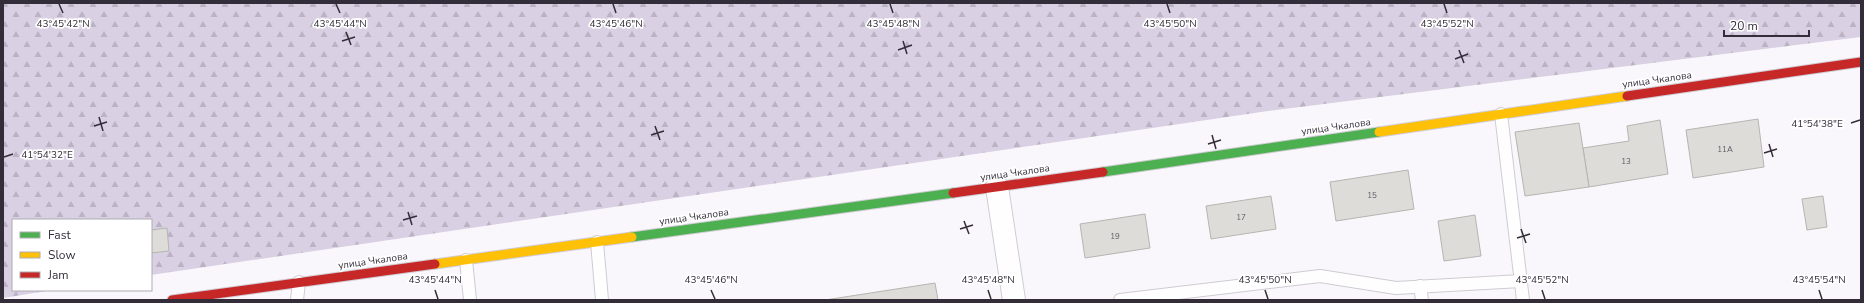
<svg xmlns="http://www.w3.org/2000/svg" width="1864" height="303" viewBox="0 0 1864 303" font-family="'Nunito Sans',sans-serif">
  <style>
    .forest { fill: url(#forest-firs) }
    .building { fill: #dddcd8; stroke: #b6b5b1 }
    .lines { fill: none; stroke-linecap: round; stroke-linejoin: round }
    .lane-casing { stroke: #cfcbd3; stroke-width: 14 }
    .street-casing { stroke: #cfcbd3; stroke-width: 24 }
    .fast-casing { stroke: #cfcbd3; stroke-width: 11 }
    .slow-casing { stroke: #cfcbd3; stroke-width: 11 }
    .jam-casing { stroke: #cfcbd3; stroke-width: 11 }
    .lane { stroke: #fefeff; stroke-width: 12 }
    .street { stroke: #fefeff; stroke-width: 22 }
    .fast { stroke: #4caf50; stroke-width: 9 }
    .slow { stroke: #ffc107; stroke-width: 9 }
    .jam { stroke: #c62828; stroke-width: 9 }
    .ticks { fill: none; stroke: #332d39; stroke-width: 1.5 }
    .labels { text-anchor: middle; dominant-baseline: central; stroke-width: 3.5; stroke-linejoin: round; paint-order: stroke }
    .number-label { font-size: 8px; fill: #5e5961 }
    .street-label { font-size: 10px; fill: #332d39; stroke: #fff }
    .ticks-label { font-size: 10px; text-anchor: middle; fill: #332d39; stroke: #fff; stroke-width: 3.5; stroke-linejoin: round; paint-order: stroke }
  </style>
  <defs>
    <pattern id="forest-firs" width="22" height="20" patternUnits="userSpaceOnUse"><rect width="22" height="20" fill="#d9d0e3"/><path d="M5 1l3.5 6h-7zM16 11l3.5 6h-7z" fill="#bbb3c4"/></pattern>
  </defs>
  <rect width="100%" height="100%" fill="#f9f7fc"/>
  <path class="forest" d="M 3,3 L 1861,3 L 1861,37 L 1268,111 L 151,275 L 151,220 L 13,220 L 13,290 L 53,290 L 3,298 Z"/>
  <g class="building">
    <path d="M 1758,119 L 1764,167 L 1693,178 L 1686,130 Z"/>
    <path d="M 1660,120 L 1668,174 L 1589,187 L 1583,148 L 1629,141 L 1627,126 Z"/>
    <path d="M 1579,123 L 1589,187 L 1525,196 L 1515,132 Z"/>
    <path d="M 1408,170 L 1414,209 L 1336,221 L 1330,182 Z"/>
    <path d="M 1271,196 L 1276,229 L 1211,239 L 1206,206 Z"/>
    <path d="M 1823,196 L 1827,227 L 1807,230 L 1802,199 Z"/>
    <path d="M 1145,214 L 1150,248 L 1085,258 L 1080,224 Z"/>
    <path d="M 1475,215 L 1481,256 L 1444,261 L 1438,221 Z"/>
    <path d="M 167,228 L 169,251 L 151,253 L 151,230 Z"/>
    <path d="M 935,283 L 938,300 L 825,300 Z"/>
  </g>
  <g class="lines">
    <defs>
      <g id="lane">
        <path d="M 1501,114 L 1523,300"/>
        <path d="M 597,242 L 602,300"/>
        <path d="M 466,260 L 470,300"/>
        <path d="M 1420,286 L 1422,300"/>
        <path d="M 297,300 L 299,282"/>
        <path d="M 1120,300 L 1320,276 L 1396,288 L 1521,281"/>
      </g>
      <path id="street" d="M 997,187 L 1014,300"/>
      <g id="fast">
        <path d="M 1103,172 L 1379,132"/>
        <path d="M 632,237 L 953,193"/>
      </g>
      <g id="slow">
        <path d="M 1379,132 L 1627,96"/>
        <path d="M 435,264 L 632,237"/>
      </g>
      <g id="jam">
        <path d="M 1627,96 L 1861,62"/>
        <path d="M 953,193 L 1103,172"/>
        <path d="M 172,300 L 435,264"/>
      </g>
    </defs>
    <use href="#lane" class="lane-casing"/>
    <use href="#street" class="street-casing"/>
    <use href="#fast" class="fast-casing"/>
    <use href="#slow" class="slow-casing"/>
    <use href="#jam" class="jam-casing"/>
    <use href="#lane" class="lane"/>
    <use href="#street" class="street"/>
    <use href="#fast" class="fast"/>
    <use href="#slow" class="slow"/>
    <use href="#jam" class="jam"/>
  </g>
  <path class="ticks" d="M 59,4 L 63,13M 336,4 L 340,13M 613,4 L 616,13M 890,4 L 893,13M 1167,4 L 1170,13M 1444,4 L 1447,13M 346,32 L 351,45M 342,41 L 355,37M 903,41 L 907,54M 898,50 L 912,45M 1459,50 L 1464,63M 1455,59 L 1468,54M 99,117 L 103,131M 1851,123 L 1860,120M 94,126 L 107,122M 655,126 L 660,140M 651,135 L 664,131M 1212,135 L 1216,149M 1208,144 L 1221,140M 1769,144 L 1773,157M 1764,153 L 1777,149M 4,157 L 13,154M 408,212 L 412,225M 403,220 L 417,216M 964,221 L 969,234M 960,229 L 973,225M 1521,229 L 1526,243M 1517,238 L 1530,234M 435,290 L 438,299M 711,290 L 715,299M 988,290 L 991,299M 1265,290 L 1268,299M 1542,290 L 1545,299M 1819,290 L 1822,299"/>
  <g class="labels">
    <g class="number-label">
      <text x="1725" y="149">11А</text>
      <text x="1626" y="161">13</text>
      <text x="1372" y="195">15</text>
      <text x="1241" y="217">17</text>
      <text x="1115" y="236">19</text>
    </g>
    <g class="street-label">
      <text transform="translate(1657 80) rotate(-8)">улица Чкалова</text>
      <text transform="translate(1336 127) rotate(-8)">улица Чкалова</text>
      <text transform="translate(1015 173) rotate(-8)">улица Чкалова</text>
      <text transform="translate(694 217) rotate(-8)">улица Чкалова</text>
      <text transform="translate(373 261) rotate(-8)">улица Чкалова</text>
    </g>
  </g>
  <g class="ticks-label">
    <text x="63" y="27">43°45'42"N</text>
    <text x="340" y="27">43°45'44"N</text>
    <text x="616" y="27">43°45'46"N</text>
    <text x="893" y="27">43°45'48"N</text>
    <text x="1170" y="27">43°45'50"N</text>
    <text x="1447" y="27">43°45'52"N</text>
    <text x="1817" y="127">41°54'38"E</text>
    <text x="47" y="158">41°54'32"E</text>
    <text x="435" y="283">43°45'44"N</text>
    <text x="711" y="283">43°45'46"N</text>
    <text x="988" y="283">43°45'48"N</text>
    <text x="1265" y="283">43°45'50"N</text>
    <text x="1542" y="283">43°45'52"N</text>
    <text x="1819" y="283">43°45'54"N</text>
  </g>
  <rect width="1864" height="303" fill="none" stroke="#332d39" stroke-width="8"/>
  <rect x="12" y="219" width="140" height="72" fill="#ffffff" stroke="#adabb0"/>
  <rect x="20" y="232" width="20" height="6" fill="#4caf50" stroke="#adabb0"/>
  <text x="48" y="239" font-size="12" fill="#332d39">Fast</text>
  <rect x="20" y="252" width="20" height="6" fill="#ffc107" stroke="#adabb0"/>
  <text x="48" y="259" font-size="12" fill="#332d39">Slow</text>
  <rect x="20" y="272" width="20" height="6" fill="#c62828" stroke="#adabb0"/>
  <text x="48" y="279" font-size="12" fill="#332d39">Jam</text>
  <path d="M1724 30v6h85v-6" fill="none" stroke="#332d39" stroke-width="2"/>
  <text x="1730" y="30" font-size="12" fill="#332d39" stroke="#ffffff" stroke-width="3" paint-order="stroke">20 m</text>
</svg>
